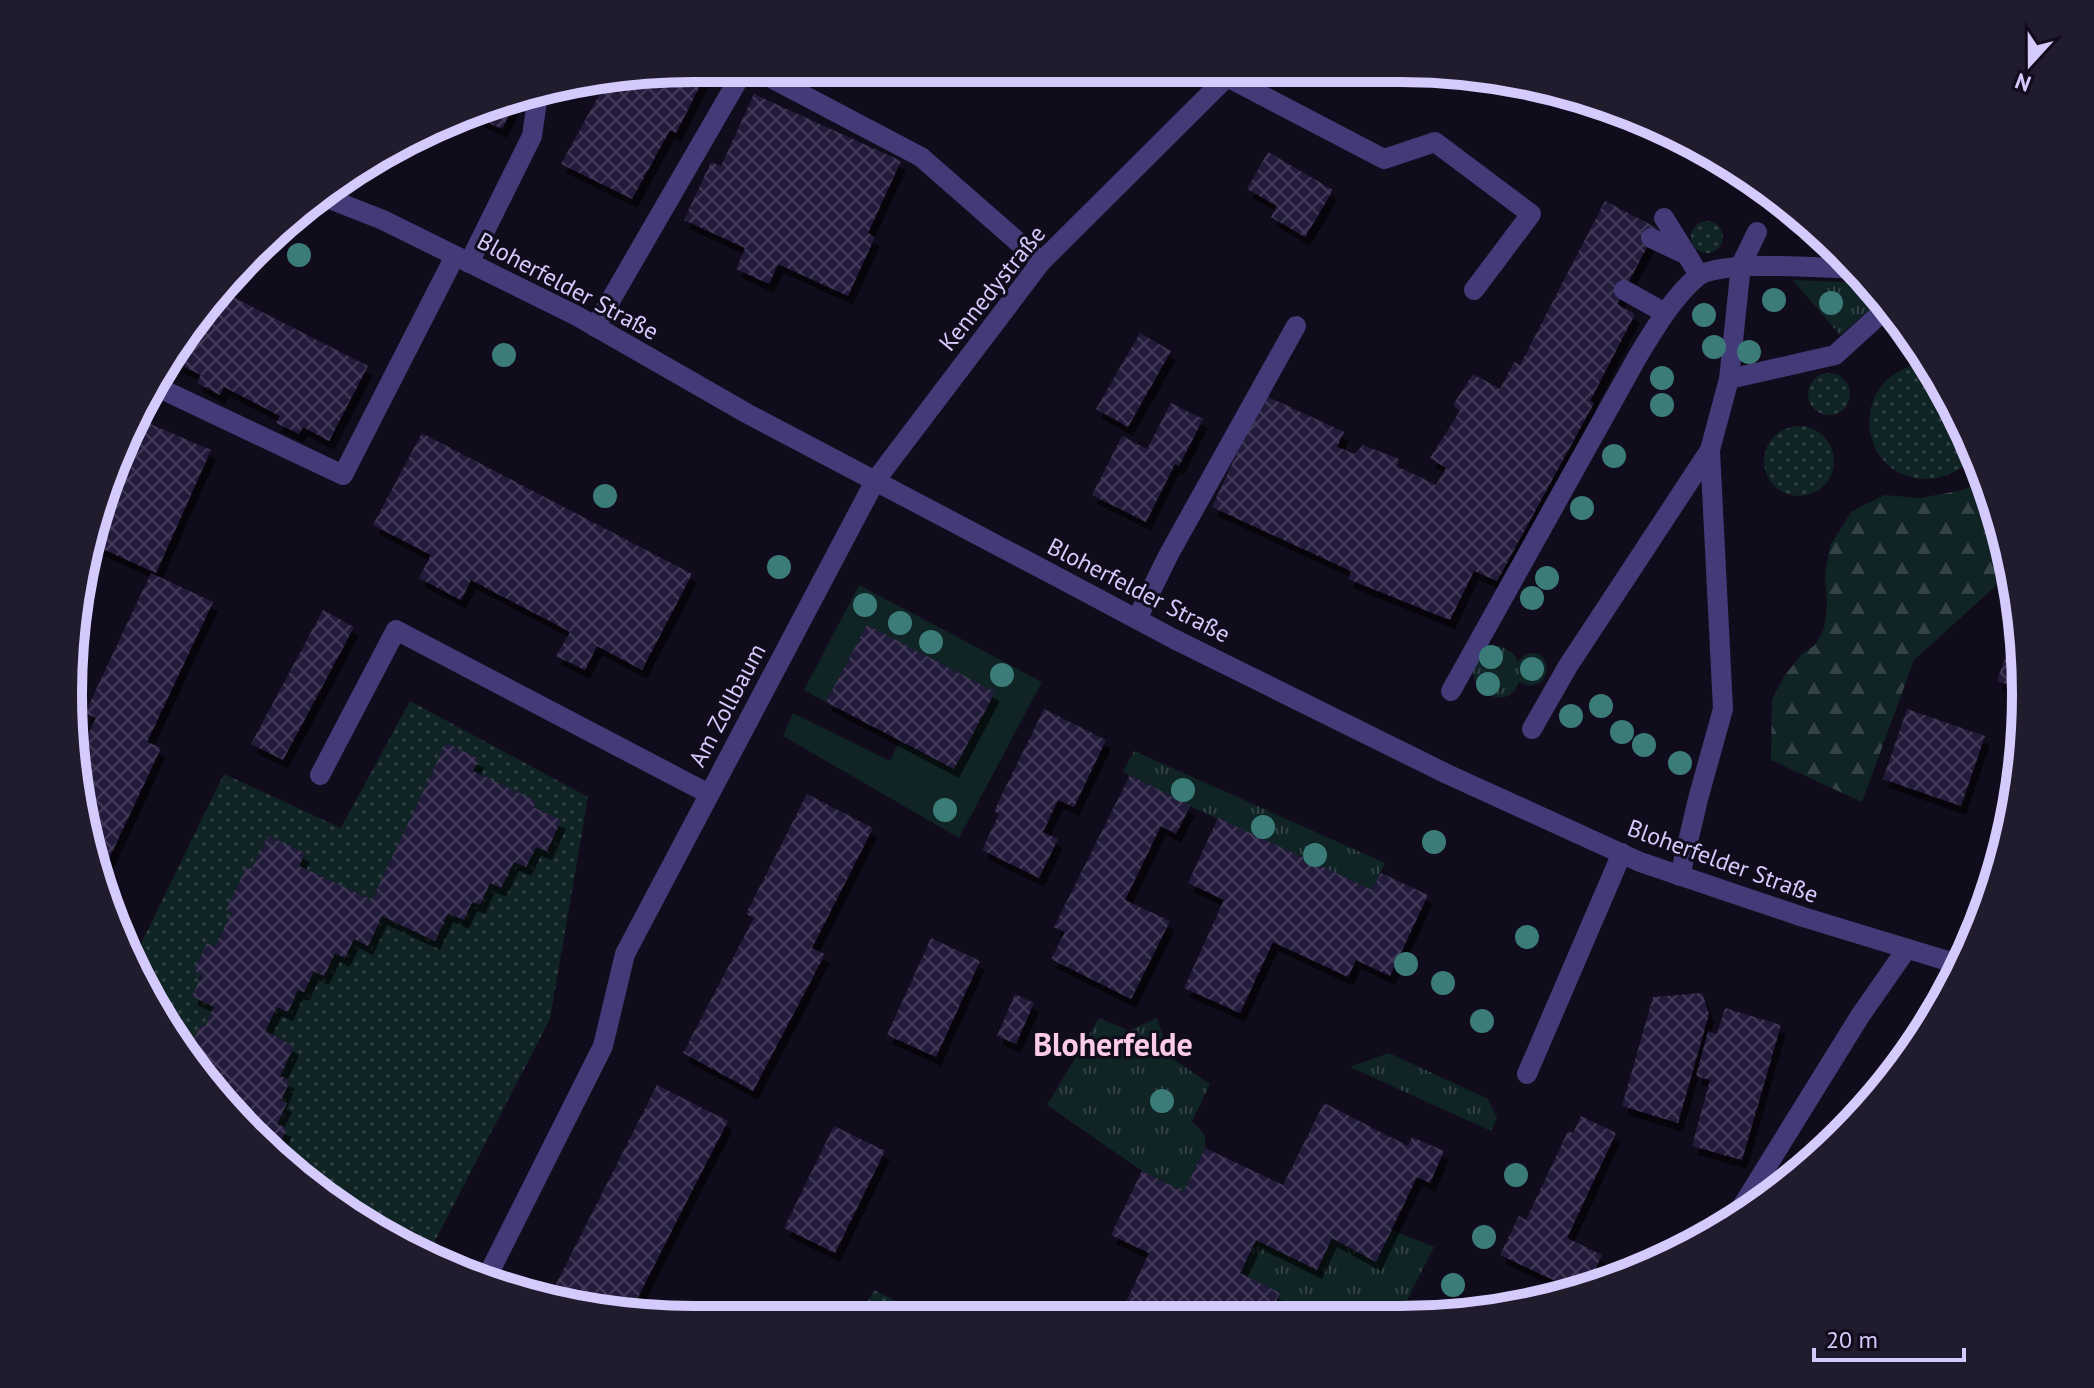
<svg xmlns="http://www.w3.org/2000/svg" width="2094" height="1388" viewBox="0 0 2094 1388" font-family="'PT Sans',sans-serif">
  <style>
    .grass { fill: url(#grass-tufts) }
    .forest { fill: url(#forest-firs) }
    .park { fill: url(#park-dots) }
    .garden { fill: #102425 }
    .building { fill: url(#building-cross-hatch); filter: url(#shadow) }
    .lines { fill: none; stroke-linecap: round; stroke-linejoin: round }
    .minor { stroke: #433a78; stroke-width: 20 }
    .tree { fill: #3b7b78 }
    .labels { text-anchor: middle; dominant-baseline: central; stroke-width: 6; stroke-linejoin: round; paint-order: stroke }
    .street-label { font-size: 24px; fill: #d5cafc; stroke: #110c1c }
    .district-label { font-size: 32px; font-weight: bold; fill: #fccce6; stroke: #110c1c }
    .rim { fill: none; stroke: #d5cafc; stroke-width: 10 }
  </style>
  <defs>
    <pattern id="grass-tufts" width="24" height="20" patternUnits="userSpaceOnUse" patternTransform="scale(2)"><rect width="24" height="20" fill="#102425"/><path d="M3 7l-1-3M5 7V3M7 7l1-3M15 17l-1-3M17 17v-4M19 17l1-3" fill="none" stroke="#324246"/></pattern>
    <pattern id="forest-firs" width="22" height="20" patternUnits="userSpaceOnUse" patternTransform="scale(2)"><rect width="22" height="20" fill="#102425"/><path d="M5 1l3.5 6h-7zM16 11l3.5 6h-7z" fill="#324246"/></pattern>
    <pattern id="park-dots" width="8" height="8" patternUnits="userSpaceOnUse" patternTransform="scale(2)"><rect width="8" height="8" fill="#102425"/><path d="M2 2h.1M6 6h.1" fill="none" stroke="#324246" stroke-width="1.8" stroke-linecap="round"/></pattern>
    <pattern id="building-cross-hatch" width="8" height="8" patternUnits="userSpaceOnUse" patternTransform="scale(2)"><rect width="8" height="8" fill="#241a3b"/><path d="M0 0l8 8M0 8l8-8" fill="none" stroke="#433a58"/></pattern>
    <filter id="shadow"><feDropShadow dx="5" dy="9" stdDeviation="0" flood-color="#0009"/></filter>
  </defs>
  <rect width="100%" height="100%" fill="#110c1c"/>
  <g class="grass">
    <path d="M 1793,280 L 1869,283 L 1883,298 L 1840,335 Z"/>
    <path d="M 1500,646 L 1513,653 L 1518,662 C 1534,641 1556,660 1542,682 L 1528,686 L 1519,682 C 1507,717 1458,686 1478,657 C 1484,649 1490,647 1500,646 Z"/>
    <path d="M 1134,751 L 1385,863 L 1372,890 L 1190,806 L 1123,772 Z"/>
    <path d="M 1099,1018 L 1129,1031 L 1157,1018 L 1170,1057 L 1210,1084 L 1192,1121 L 1205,1135 L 1205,1148 L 1184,1192 L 1142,1171 L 1047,1105 Z"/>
    <path d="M 1389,1053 L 1488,1099 L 1497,1118 L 1491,1131 L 1350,1067 Z"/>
    <path d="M 1391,1230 L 1434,1247 L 1402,1310 L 1357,1318 L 1275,1318 L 1279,1293 L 1240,1273 L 1256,1240 L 1316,1270 L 1332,1238 L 1375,1261 Z"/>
  </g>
  <path class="forest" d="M 1984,476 L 2005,532 L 2011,572 L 1914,660 L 1862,802 L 1771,760 L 1772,700 L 1785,675 L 1801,655 L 1815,645 L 1824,628 L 1827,605 L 1825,574 L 1830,546 L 1851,512 L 1884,495 L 1920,498 L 1963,490 L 1980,481 Z"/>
  <g class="park">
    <circle cx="1707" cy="237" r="16"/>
    <path d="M 1928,363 L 1962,418 L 1975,454 C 1963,469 1948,478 1928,479 C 1855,481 1845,370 1928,363 Z"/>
    <circle cx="1829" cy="394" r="21"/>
    <circle cx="1799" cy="461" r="35"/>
    <path d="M 410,701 L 588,797 L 550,1019 L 426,1258 L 418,1256 L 281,1164 L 152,1007 L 133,960 L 224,774 L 341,828 Z"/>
    <path d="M 874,1290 L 924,1316 L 860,1316 Z"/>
  </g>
  <path class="garden" d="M 859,585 L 1042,682 L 959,838 L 783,736 L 793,713 L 890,761 L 899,742 L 954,769 L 994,693 L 867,626 L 826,702 L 804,690 Z"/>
  <g class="building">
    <path d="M 694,68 L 703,68 L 708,70 L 676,133 L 670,130 L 632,199 L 561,164 L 604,86 L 618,94 L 626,79 L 662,73 L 669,77 L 671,72 Z"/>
    <path d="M 754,94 L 901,161 L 868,233 L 875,237 L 848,296 L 778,264 L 769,284 L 736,269 L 745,248 L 684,220 L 711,162 L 721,166 Z"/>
    <path d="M 518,97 L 502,129 L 468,113 L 493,101 Z"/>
    <path d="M 1268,152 L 1333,190 L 1305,237 L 1271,217 L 1277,206 L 1247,189 Z"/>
    <path d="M 1605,201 L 1657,228 L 1617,304 L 1635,314 L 1590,401 L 1594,403 L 1497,581 L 1474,571 L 1450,620 L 1348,579 L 1351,571 L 1212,507 L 1264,395 L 1344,432 L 1337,447 L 1355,454 L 1363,445 L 1399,459 L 1397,466 L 1436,485 L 1446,468 L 1430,458 L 1460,411 L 1453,405 L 1473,374 L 1500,389 L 1514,362 L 1520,365 Z"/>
    <path d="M 1789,207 L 1813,224 L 1819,230 L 1789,230 Z"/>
    <path d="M 221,291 L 368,366 L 329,441 L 303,427 L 299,434 L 276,423 L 280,416 L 224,387 L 220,395 L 197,383 L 201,375 L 170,360 L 198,313 Z"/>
    <path d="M 1140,333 L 1171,351 L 1128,427 L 1096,409 Z"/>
    <path d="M 1171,403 L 1203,419 L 1179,466 L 1175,464 L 1146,522 L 1092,495 L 1122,436 L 1147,449 Z"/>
    <path d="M 148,423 L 211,450 L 156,573 L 94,545 L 96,537 Z"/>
    <path d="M 422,433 L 692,574 L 642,670 L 597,646 L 585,670 L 556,656 L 570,632 L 557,625 L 471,580 L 461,600 L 419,578 L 431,555 L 373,525 Z"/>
    <path d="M 151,573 L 213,602 L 147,742 L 161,748 L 99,880 L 89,856 L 79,754 L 96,718 L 85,713 Z"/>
    <path d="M 323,610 L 354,627 L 283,760 L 251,744 Z"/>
    <path d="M 2019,617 L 2025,654 L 2023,689 L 1997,681 Z"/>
    <path d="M 867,625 L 995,692 L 954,769 L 826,702 Z"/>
    <path d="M 1044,709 L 1106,740 L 1074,807 L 1058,800 L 1043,832 L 1058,839 L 1039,878 L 982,850 L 999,814 L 994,811 Z"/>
    <path d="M 1907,709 L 1985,736 L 1961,806 L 1883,779 Z"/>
    <path d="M 446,743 L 479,759 L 473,771 L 536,801 L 533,807 L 561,820 L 547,851 L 536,847 L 526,867 L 514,862 L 501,888 L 490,883 L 480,905 L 472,902 L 464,920 L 448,913 L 435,941 L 382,916 L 368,946 L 354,939 L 345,958 L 335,953 L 324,976 L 314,971 L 304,992 L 298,990 L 288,1012 L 277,1007 L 265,1031 L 294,1046 L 280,1076 L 290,1080 L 281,1101 L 287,1103 L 277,1124 L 287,1128 L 274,1156 L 197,1062 L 198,1060 L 188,1051 L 201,1025 L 205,1027 L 214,1007 L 192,996 L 202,975 L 194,970 L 207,943 L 215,947 L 232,912 L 226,910 L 247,866 L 252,869 L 268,836 L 305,853 L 299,866 L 372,900 Z"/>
    <path d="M 1130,775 L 1190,806 L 1176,834 L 1161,826 L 1125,900 L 1170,921 L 1131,999 L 1051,959 L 1065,932 L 1054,927 Z"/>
    <path d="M 807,794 L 873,828 L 812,948 L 825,954 L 753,1091 L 683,1053 L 754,918 L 746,914 Z"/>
    <path d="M 1218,818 L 1372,890 L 1381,873 L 1428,895 L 1390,976 L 1356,960 L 1348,977 L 1273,942 L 1240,1013 L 1184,988 L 1224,900 L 1188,883 Z"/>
    <path d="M 931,938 L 980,961 L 936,1057 L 887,1035 Z"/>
    <path d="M 1702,993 L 1709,1014 L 1678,1123 L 1622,1106 L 1653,997 Z"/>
    <path d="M 1015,994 L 1034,1003 L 1016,1044 L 997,1036 Z"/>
    <path d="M 1725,1008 L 1781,1025 L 1742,1160 L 1692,1146 L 1710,1080 L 1696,1076 L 1708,1031 L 1717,1034 Z"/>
    <path d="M 657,1085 L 728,1121 L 692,1191 L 629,1315 L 612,1315 L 550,1296 Z"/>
    <path d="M 1324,1103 L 1408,1146 L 1412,1137 L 1444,1151 L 1430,1183 L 1417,1177 L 1376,1262 L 1332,1238 L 1317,1270 L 1256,1240 L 1240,1273 L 1280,1293 L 1268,1318 L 1119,1317 L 1149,1253 L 1111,1235 L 1142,1171 L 1184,1192 L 1205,1148 L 1283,1185 Z"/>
    <path d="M 1581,1116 L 1616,1133 L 1567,1238 L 1602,1255 L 1585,1290 L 1579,1292 L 1500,1255 L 1519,1216 L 1526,1220 L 1568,1131 L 1573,1133 Z"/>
    <path d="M 834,1126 L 885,1151 L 835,1253 L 784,1228 Z"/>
  </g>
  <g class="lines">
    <g class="minor">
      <path d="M 752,68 L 921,157 L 1041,262"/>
      <path d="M 1227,77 L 1384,159 L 1435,142 L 1531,214 L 1474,290"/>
      <path d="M 322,196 L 383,220 L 577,316 L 748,414 L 1048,572 L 1174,639 L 1447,774 L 1640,862 L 1803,917 L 1961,965"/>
      <path d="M 1664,218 L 1687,255"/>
      <path d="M 1651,238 L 1687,255 L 1699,275"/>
      <path d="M 469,263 L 532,136 L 538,94"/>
      <path d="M 1624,290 L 1665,313"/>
      <path d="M 595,327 L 745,68"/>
      <path d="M 1729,379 L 1835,355 L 1890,305"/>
      <path d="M 155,386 L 343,475 L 455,256"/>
      <path d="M 1137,619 L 1169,554 L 1296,326"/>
      <path d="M 1451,691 L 1638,356 C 1654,330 1673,297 1697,277 C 1720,259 1824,268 1856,269"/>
      <path d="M 1532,729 L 1568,666 L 1710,450"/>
      <path d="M 320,775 L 396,630 L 709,794"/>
      <path d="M 1680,876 L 1698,799 L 1723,709 L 1710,450 L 1729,379 L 1741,265 L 1757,232"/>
      <path d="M 1527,1074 L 1622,853"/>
      <path d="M 1733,1221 L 1860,1016 L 1906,950"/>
      <path d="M 487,1277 L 603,1046 L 625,954 L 875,481 L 1041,262 L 1232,72"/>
    </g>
  </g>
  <g class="tree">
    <circle cx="299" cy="255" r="12"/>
    <circle cx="1774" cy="300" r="12"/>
    <circle cx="1831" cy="303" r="12"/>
    <circle cx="1704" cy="315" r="12"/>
    <circle cx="1714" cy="347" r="12"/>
    <circle cx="1749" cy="352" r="12"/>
    <circle cx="504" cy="355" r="12"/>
    <circle cx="1662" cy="378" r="12"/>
    <circle cx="1662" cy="405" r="12"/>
    <circle cx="1614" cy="456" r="12"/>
    <circle cx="605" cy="496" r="12"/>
    <circle cx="1582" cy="508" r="12"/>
    <circle cx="779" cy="567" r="12"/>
    <circle cx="1547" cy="578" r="12"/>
    <circle cx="1532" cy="598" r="12"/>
    <circle cx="865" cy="605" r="12"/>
    <circle cx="900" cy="623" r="12"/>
    <circle cx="931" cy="642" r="12"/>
    <circle cx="1491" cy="657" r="12"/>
    <circle cx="1532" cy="669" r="12"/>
    <circle cx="1002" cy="675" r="12"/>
    <circle cx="1488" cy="684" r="12"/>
    <circle cx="1601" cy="706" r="12"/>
    <circle cx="1571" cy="716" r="12"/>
    <circle cx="1622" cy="732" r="12"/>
    <circle cx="1644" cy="745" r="12"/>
    <circle cx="1680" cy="763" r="12"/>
    <circle cx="1183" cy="790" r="12"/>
    <circle cx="945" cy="810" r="12"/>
    <circle cx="1263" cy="827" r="12"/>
    <circle cx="1434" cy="842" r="12"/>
    <circle cx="1315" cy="855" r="12"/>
    <circle cx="1527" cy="937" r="12"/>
    <circle cx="1406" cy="964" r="12"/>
    <circle cx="1443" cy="983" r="12"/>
    <circle cx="1482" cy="1021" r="12"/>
    <circle cx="1162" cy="1101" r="12"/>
    <circle cx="1516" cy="1175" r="12"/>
    <circle cx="1484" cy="1237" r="12"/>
    <circle cx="1453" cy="1285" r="12"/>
  </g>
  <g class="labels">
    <g class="street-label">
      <text transform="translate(568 286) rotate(28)">Bloherfelder Straße</text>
      <text transform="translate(992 288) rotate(-51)">Kennedystraße</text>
      <text transform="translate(1139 590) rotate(27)">Bloherfelder Straße</text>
      <text transform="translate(727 705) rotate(-62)">Am Zollbaum</text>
      <text transform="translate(1723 861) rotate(20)">Bloherfelder Straße</text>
    </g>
    <g class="district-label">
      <text x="1113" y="1044">Bloherfelde</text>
    </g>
  </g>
  <path d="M0 0H2094V1388H0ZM694 82H1400A612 612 0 0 1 2012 694V694A612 612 0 0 1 1400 1306H694A612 612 0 0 1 82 694V694A612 612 0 0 1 694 82Z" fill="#211b2e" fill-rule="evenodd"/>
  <path class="rim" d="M694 82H1400A612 612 0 0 1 2012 694V694A612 612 0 0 1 1400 1306H694A612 612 0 0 1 82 694V694A612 612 0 0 1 694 82Z"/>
  <g transform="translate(2030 64) rotate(201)" stroke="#110c1c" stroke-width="6" paint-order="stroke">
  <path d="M0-6L14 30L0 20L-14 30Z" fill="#d5cafc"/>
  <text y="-12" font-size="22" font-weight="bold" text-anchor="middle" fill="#d5cafc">N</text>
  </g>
  <path d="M1814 1348v12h150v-12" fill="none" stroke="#d5cafc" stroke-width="4"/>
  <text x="1826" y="1348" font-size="24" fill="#d5cafc" stroke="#110c1c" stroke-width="6" paint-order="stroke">20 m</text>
</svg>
